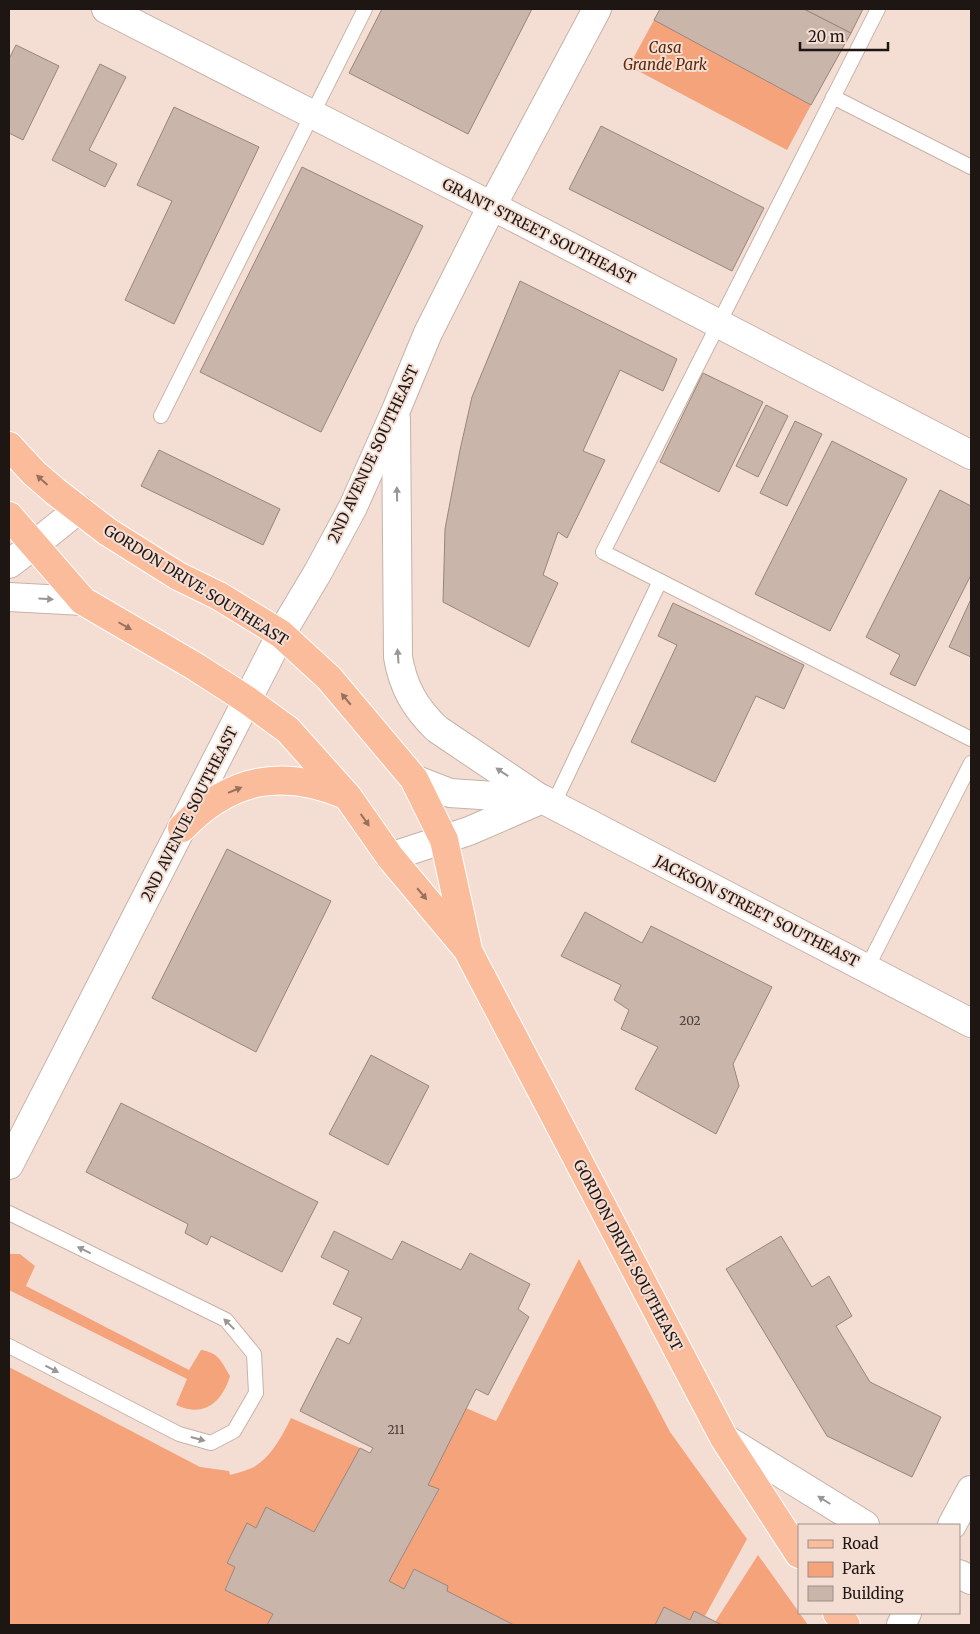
<svg xmlns="http://www.w3.org/2000/svg" width="980" height="1634" viewBox="0 0 980 1634" font-family="Merriweather,serif">
  <style>
    .green { fill: #f4a37b }
    .building { fill: #cab5ab; stroke: #99857c }
    .lines { fill: none; stroke-linecap: round; stroke-linejoin: round }
    .service-casing { stroke: #c7b2a8; stroke-width: 16 }
    .minor-casing { stroke: #c7b2a8; stroke-width: 30 }
    .tertiary-casing { stroke: #c7b2a8; stroke-width: 30 }
    .primary-casing { stroke: #fff; stroke-width: 30 }
    .service { stroke: #fff; stroke-width: 14 }
    .minor { stroke: #fff; stroke-width: 28 }
    .tertiary { stroke: #fff; stroke-width: 28 }
    .primary { stroke: #fbbc9b; stroke-width: 28 }
    .oneway { fill: #98715e }
    .oneway2 { fill: #9a9695 }
    .labels { text-anchor: middle; dominant-baseline: central; stroke-width: 4; stroke-linejoin: round; paint-order: stroke }
    .number-label { font-size: 12px; fill: #493e39 }
    .park-label { font-size: 15px; font-style: italic; fill: #5c2809; stroke: #f4ded4 }
    .street-label { font-size: 15px; fill: #1e1613; stroke: #f4ded4 }
  </style>
  <rect width="100%" height="100%" fill="#f4ded4"/>
  <g class="green">
    <path d="M 654,20 L 811,105 L 787,150 L 629,66 Z"/>
    <path d="M 9,1254 L 20,1254 L 35,1266 L 26,1286 L 189,1370 L 201,1350 C 219,1353 221,1361 230,1376 C 222,1403 203,1418 176,1405 L 187,1379 L 9,1290 Z"/>
    <path d="M 579,1259 L 670,1432 L 747,1539 L 705,1616 L 694,1611 L 690,1620 L 664,1607 L 655,1625 L 514,1625 L 447,1591 L 447,1586 L 414,1569 L 404,1589 L 389,1581 L 439,1490 L 428,1485 L 466,1408 L 496,1421 Z"/>
    <path d="M 9,1367 L 200,1467 L 229,1471 L 230,1475 C 237,1473 245,1471 252,1468 C 271,1458 282,1436 291,1418 L 360,1448 L 314,1532 L 266,1507 L 256,1528 L 247,1524 L 227,1562 L 235,1567 L 225,1589 L 273,1614 L 267,1625 L 9,1625 Z"/>
    <path d="M 758,1555 L 808,1625 L 722,1625 L 715,1622 Z"/>
  </g>
  <g class="building">
    <path d="M 382,9 L 532,9 L 468,134 L 349,73 Z"/>
    <path d="M 660,9 L 804,9 L 851,33 L 811,105 L 654,20 Z"/>
    <path d="M 804,9 L 863,9 L 851,33 Z"/>
    <path d="M 16,45 L 59,66 L 23,140 L 9,133 L 9,59 Z"/>
    <path d="M 100,64 L 126,77 L 89,150 L 117,164 L 105,187 L 52,160 Z"/>
    <path d="M 174,107 L 259,147 L 174,324 L 125,300 L 172,201 L 137,185 Z"/>
    <path d="M 601,126 L 764,208 L 732,271 L 569,189 Z"/>
    <path d="M 302,167 L 423,226 L 321,432 L 200,372 Z"/>
    <path d="M 520,281 L 677,359 L 663,391 L 620,370 L 583,451 L 605,460 L 567,538 L 558,532 L 543,575 L 558,583 L 529,647 L 443,602 L 445,529 L 460,450 L 472,397 Z"/>
    <path d="M 703,373 L 763,402 L 719,492 L 660,462 Z"/>
    <path d="M 766,405 L 788,416 L 758,477 L 736,466 Z"/>
    <path d="M 795,421 L 822,434 L 787,506 L 760,493 Z"/>
    <path d="M 832,441 L 907,479 L 830,631 L 755,594 Z"/>
    <path d="M 159,450 L 280,509 L 263,545 L 141,486 Z"/>
    <path d="M 940,490 L 971,506 L 971,575 L 915,686 L 890,674 L 900,655 L 866,637 Z"/>
    <path d="M 971,599 L 971,657 L 949,647 Z"/>
    <path d="M 673,603 L 804,665 L 784,709 L 756,696 L 715,782 L 631,742 L 677,645 L 658,636 Z"/>
    <path d="M 227,849 L 331,901 L 256,1052 L 152,998 Z"/>
    <path d="M 585,912 L 642,943 L 651,926 L 772,987 L 733,1064 L 739,1086 L 716,1134 L 635,1089 L 658,1047 L 621,1029 L 629,1010 L 614,1000 L 621,985 L 561,956 Z"/>
    <path d="M 371,1055 L 429,1086 L 388,1165 L 329,1134 Z"/>
    <path d="M 121,1103 L 318,1202 L 282,1272 L 211,1236 L 207,1245 L 185,1233 L 188,1224 L 86,1172 Z"/>
    <path d="M 334,1231 L 392,1260 L 402,1241 L 461,1270 L 470,1253 L 530,1284 L 518,1309 L 529,1317 L 488,1395 L 476,1389 L 428,1485 L 439,1489 L 389,1581 L 404,1589 L 414,1569 L 448,1586 L 447,1591 L 514,1625 L 267,1625 L 273,1614 L 225,1590 L 235,1567 L 227,1563 L 247,1523 L 256,1528 L 266,1507 L 314,1532 L 360,1448 L 370,1453 L 373,1448 L 300,1411 L 337,1338 L 349,1344 L 362,1318 L 333,1304 L 349,1271 L 321,1257 Z"/>
    <path d="M 781,1236 L 812,1287 L 829,1276 L 852,1316 L 836,1326 L 870,1382 L 941,1417 L 912,1477 L 827,1436 L 726,1269 Z"/>
    <path d="M 664,1607 L 690,1620 L 694,1611 L 722,1625 L 655,1625 Z"/>
  </g>
  <g class="lines">
    <defs>
      <g id="service">
        <path d="M 878,9 L 603,552 L 971,739"/>
        <path d="M 833,97 L 971,167"/>
        <path d="M 161,416 L 365,9"/>
        <path d="M 553,805 L 660,581"/>
        <path d="M 867,968 L 971,763"/>
        <path d="M 9,1213 L 226,1320 L 254,1354 L 256,1393 L 234,1431 L 211,1443 L 179,1434 L 9,1346"/>
      </g>
      <g id="minor">
        <path d="M 106,9 L 492,206 L 971,455"/>
        <path d="M 396,419 L 398,657 C 403,687 415,708 437,729 L 541,799"/>
        <path d="M 414,779 L 450,793 L 542,799 L 971,1023"/>
        <path d="M 390,857 L 469,831 L 538,801"/>
        <path d="M 9,1165 L 281,634 L 318,572 L 353,507 L 396,410 L 428,333 L 492,206 L 597,9"/>
        <path d="M 724,1438 L 865,1525"/>
        <path d="M 959,1574 L 971,1580"/>
      </g>
      <g id="tertiary">
        <path d="M 9,564 L 34,545 L 79,509"/>
        <path d="M 9,597 L 83,601"/>
        <path d="M 952,1525 L 971,1490"/>
        <path d="M 901,1625 L 907,1613"/>
      </g>
      <g id="primary">
        <path d="M 9,446 L 34,473 L 56,492 L 108,532 L 178,576 L 219,596 L 281,634 L 329,678 L 414,779 L 444,840 L 467,945"/>
        <path d="M 9,516 L 83,601 L 196,667 L 247,700 L 288,730 L 348,797 L 390,857 L 467,949 L 724,1438 L 799,1554"/>
        <path d="M 182,828 C 230,778 282,768 346,795"/>
        <path d="M 837,1613 L 846,1625"/>
      </g>
    </defs>
    <use href="#service" class="service-casing"/>
    <use href="#minor" class="minor-casing"/>
    <use href="#tertiary" class="tertiary-casing"/>
    <use href="#primary" class="primary-casing"/>
    <use href="#service" class="service"/>
    <use href="#minor" class="minor"/>
    <use href="#tertiary" class="tertiary"/>
    <use href="#primary" class="primary"/>
  </g>
  <defs><path id="oneway-solid" d="M-6-.8H1V-3.2L6.5 0L1 3.2V.8H-6Z" transform="scale(1.25)"/></defs>
  <g class="oneway">
    <use href="#oneway-solid" transform="translate(42 480) rotate(-138)"/>
    <use href="#oneway-solid" transform="translate(125 626) rotate(30)"/>
    <use href="#oneway-solid" transform="translate(346 699) rotate(-130)"/>
    <use href="#oneway-solid" transform="translate(235 790) rotate(-22)"/>
    <use href="#oneway-solid" transform="translate(365 820) rotate(55)"/>
    <use href="#oneway-solid" transform="translate(422 894) rotate(50)"/>
  </g>
  <g class="oneway2">
    <use href="#oneway-solid" transform="translate(397 494) rotate(-91)"/>
    <use href="#oneway-solid" transform="translate(46 599) rotate(3)"/>
    <use href="#oneway-solid" transform="translate(398 656) rotate(-94)"/>
    <use href="#oneway-solid" transform="translate(502 772) rotate(-146)"/>
    <use href="#oneway-solid" transform="translate(84 1250) rotate(-154)"/>
    <use href="#oneway-solid" transform="translate(229 1324) rotate(-135)"/>
    <use href="#oneway-solid" transform="translate(52 1369) rotate(27)"/>
    <use href="#oneway-solid" transform="translate(198 1439) rotate(15)"/>
    <use href="#oneway-solid" transform="translate(824 1500) rotate(-148)"/>
  </g>
  <g class="labels">
    <g class="number-label">
      <text x="690" y="1020">202</text>
      <text x="396" y="1429">211</text>
    </g>
    <g class="park-label">
      <text x="665" y="47">Casa<tspan x="665" dy="17">Grande Park</tspan></text>
    </g>
    <g class="street-label">
      <text transform="translate(539 231) rotate(27)">GRANT STREET SOUTHEAST</text>
      <text transform="translate(373 454) rotate(-65)">2ND AVENUE SOUTHEAST</text>
      <text transform="translate(196 585) rotate(32)">GORDON DRIVE SOUTHEAST</text>
      <text transform="translate(189 814) rotate(-63)">2ND AVENUE SOUTHEAST</text>
      <text transform="translate(757 911) rotate(27)">JACKSON STREET SOUTHEAST</text>
      <text transform="translate(628 1255) rotate(62)">GORDON DRIVE SOUTHEAST</text>
    </g>
  </g>
  <rect width="980" height="1634" fill="none" stroke="#1e1613" stroke-width="20"/>
  <rect x="798" y="1524" width="162" height="90" fill="#f4ded4" stroke="#9e8e87"/>
  <rect x="808" y="1540" width="25" height="8" fill="#fbbc9b" stroke="#9e8e87"/>
  <text x="842" y="1549" font-size="15" fill="#1e1613">Road</text>
  <rect x="808" y="1562" width="25" height="15" fill="#f4a37b" stroke="#9e8e87"/>
  <text x="842" y="1574" font-size="15" fill="#1e1613">Park</text>
  <rect x="808" y="1586" width="25" height="15" fill="#cab5ab" stroke="#9e8e87"/>
  <text x="842" y="1599" font-size="15" fill="#1e1613">Building</text>
  <path d="M800 42v8h88v-8" fill="none" stroke="#1e1613" stroke-width="2.5"/>
  <text x="808" y="42" font-size="15" fill="#1e1613" stroke="#f4ded4" stroke-width="4" paint-order="stroke">20 m</text>
</svg>
